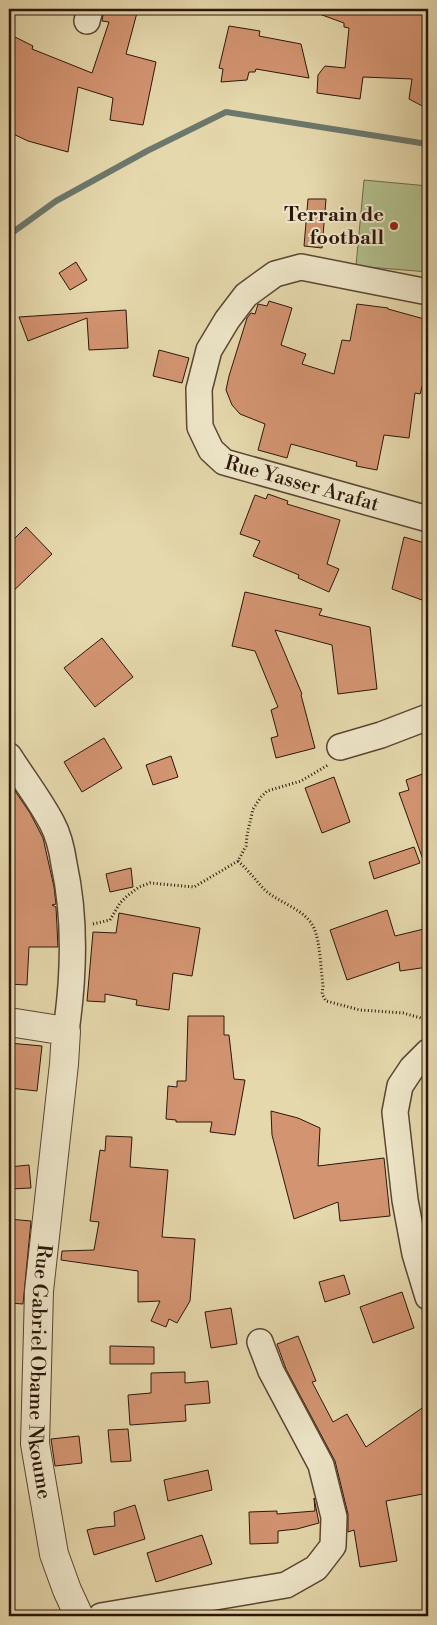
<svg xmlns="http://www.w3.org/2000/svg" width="437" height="1625" viewBox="0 0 437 1625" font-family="'Libre Bodoni',serif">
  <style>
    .green { fill: #b1bf8c; stroke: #6e6a4c }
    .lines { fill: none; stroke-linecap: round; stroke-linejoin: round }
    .stream { stroke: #6c786c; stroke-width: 6 }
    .building { fill: #d39471; stroke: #2c160b }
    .minor-casing { stroke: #5a4633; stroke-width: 28 }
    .tertiary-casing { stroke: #5a4633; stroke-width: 30 }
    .path { stroke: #2c160b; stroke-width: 3; stroke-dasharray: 1 2.5; stroke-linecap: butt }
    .minor { stroke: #eee6c9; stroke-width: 25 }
    .tertiary { stroke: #eee6c9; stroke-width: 28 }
    .poi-dot { fill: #8f2418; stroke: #eee6c9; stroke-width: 2 }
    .labels { text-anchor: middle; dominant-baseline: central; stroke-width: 4; stroke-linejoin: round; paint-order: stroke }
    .poi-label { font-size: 20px; font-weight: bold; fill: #2c160b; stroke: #eee6c9; text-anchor: end }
    .street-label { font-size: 20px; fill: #2c160b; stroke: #eee6c9 }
  </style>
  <rect width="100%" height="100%" fill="#e5d8ac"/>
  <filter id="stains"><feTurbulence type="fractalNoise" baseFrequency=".004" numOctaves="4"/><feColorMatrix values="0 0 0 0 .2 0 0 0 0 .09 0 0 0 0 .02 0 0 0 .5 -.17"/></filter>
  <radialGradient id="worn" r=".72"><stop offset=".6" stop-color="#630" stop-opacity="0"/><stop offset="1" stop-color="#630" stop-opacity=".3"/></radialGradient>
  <path class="green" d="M 364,180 L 428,186 L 428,272 L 356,266 Z"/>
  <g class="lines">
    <path class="stream" d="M 9,235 L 56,201 L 147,151 L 226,112 L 421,143 L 428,142"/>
  </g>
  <g class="building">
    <path d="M 104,9 L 138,9 L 126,54 L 156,62 L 143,125 L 110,120 L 113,98 L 78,87 L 68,152 L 28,141 L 9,132 L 9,34 L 33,46 L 32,49 L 92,73 L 109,22 L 102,21 Z"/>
    <path d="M 311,9 L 428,9 L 428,109 L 409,99 L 412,79 L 363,77 L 360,99 L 317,93 L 318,75 L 325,66 L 345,68 L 349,28 L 344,27 L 344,23 L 311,11 Z"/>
    <path d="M 229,26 L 260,31 L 259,36 L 301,44 L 309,78 L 256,69 L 255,72 L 249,72 L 247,80 L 221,82 L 223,69 L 219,68 Z"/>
    <path d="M 308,199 L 326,199 L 322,248 L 304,246 Z"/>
    <path d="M 76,262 L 87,280 L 70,290 L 59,273 Z"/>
    <path d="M 269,301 L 292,308 L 281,345 L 306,354 L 302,364 L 334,374 L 342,340 L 350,341 L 357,304 L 388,308 L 388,309 L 428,320 L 428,366 L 420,394 L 415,393 L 409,438 L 384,435 L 377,470 L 356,466 L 357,462 L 291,444 L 287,458 L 258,450 L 265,424 L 240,414 L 232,405 L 226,390 L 229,376 L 247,318 L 251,313 L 255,314 L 258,304 L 267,306 Z"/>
    <path d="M 126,310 L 128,348 L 89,350 L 87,318 L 28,341 L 19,317 Z"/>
    <path d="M 159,350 L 189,358 L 182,383 L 153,376 Z"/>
    <path d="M 268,494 L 288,501 L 287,504 L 340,520 L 327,564 L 339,569 L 329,592 L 298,578 L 299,575 L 253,556 L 260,541 L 240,534 L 255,495 L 266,499 Z"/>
    <path d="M 26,527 L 52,554 L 9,595 L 9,544 Z"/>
    <path d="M 404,537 L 428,544 L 428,584 L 422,600 L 392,589 Z"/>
    <path d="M 245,592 L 322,609 L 319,615 L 370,627 L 377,689 L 338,694 L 332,645 L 275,630 L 302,694 L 301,695 L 315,748 L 276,758 L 271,738 L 278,736 L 271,710 L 278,707 L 255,651 L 232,646 Z"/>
    <path d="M 102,638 L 133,677 L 95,707 L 64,668 Z"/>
    <path d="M 104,738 L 122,768 L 82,792 L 64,762 Z"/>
    <path d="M 171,756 L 178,777 L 153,785 L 146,765 Z"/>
    <path d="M 428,772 L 428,868 L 426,868 L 399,793 L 409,790 L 406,780 Z"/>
    <path d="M 334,777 L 350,822 L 322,833 L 305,788 Z"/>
    <path d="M 9,782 L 30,813 L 43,838 L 54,887 L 56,904 L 52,905 L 56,907 L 58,947 L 29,947 L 27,985 L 9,984 L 14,875 L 9,877 Z"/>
    <path d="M 414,847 L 420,863 L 374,879 L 369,862 Z"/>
    <path d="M 131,868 L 133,887 L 110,892 L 106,874 Z"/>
    <path d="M 387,910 L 395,936 L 428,928 L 428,967 L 400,971 L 399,962 L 347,980 L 330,930 Z"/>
    <path d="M 119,913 L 200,928 L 192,976 L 173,973 L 169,1010 L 136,1005 L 137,1000 L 105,994 L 105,1002 L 87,1001 L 93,932 L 116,933 Z"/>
    <path d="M 188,1016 L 224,1016 L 224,1035 L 229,1035 L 234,1079 L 245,1080 L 235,1135 L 210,1132 L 212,1122 L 176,1122 L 176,1120 L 166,1119 L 168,1086 L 177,1087 L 177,1081 L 186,1081 Z"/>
    <path d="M 9,1043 L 42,1046 L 37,1091 L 9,1088 Z"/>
    <path d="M 271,1111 L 298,1118 L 320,1128 L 318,1166 L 384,1158 L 390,1216 L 340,1221 L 338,1202 L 294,1219 L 272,1135 Z"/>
    <path d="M 106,1136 L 132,1137 L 130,1167 L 168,1170 L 162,1237 L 195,1239 L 190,1301 L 177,1323 L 169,1319 L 166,1327 L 151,1321 L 160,1301 L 138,1302 L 138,1271 L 61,1260 L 62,1251 L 94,1250 L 99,1222 L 90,1221 L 100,1150 L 105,1151 Z"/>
    <path d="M 29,1165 L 31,1188 L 9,1189 L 9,1167 Z"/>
    <path d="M 9,1219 L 31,1221 L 23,1304 L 9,1303 Z"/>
    <path d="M 344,1275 L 350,1294 L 325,1302 L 319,1282 Z"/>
    <path d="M 402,1292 L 414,1328 L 373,1343 L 360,1307 Z"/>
    <path d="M 231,1308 L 237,1344 L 211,1348 L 205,1312 Z"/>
    <path d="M 298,1336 L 316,1381 L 312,1382 L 333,1422 L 347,1414 L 366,1447 L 428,1404 L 428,1493 L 386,1501 L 397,1561 L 360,1567 L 354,1530 L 348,1532 L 348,1514 L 335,1461 L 286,1369 L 277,1344 Z"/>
    <path d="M 110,1346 L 154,1347 L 154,1364 L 110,1364 Z"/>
    <path d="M 185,1372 L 185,1383 L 208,1381 L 210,1403 L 185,1405 L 186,1421 L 130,1425 L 128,1395 L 151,1393 L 151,1373 Z"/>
    <path d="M 128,1429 L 131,1461 L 111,1462 L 108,1430 Z"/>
    <path d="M 79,1436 L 82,1463 L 55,1466 L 51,1439 Z"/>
    <path d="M 208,1470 L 212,1490 L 168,1501 L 164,1480 Z"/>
    <path d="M 314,1498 L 319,1523 L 297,1529 L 278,1531 L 278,1543 L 250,1544 L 249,1512 L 277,1511 L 277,1514 L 315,1511 Z"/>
    <path d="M 135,1505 L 145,1539 L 94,1555 L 87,1530 L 95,1528 L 115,1526 L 114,1512 Z"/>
    <path d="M 202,1535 L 212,1564 L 156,1582 L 147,1553 Z"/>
  </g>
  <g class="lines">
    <defs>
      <g id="minor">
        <path d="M 87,21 L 90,9"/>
        <path id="s1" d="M 428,292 L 301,267 L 275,274 L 246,295 L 227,320 L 209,350 L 199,389 L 200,427 L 211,450 L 224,462 L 428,519"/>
        <path d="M 340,747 L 381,735 L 428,717"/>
        <path d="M 9,756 C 23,778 40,800 52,823 C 59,836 62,850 64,864 C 76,919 74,976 66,1031"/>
        <path d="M 428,1052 L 412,1068 L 400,1086 L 395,1112 L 405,1200 L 415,1254 L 428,1297"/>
        <path d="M 101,1616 L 286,1585 L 316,1568 L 333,1546 L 334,1517 L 321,1465 L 271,1371 L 260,1342"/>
      </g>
      <g id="tertiary">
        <path id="s2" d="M 9,1022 L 66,1031 L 64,1064 L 39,1291 L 35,1444 L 54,1554 L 67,1590 L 79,1616"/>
      </g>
    </defs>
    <use href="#minor" class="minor-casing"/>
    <use href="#tertiary" class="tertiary-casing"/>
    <g class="path">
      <path d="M 238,861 C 247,869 254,878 262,887 C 276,903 304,907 314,928 C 320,941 321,971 323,986 L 322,994 L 326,1001 L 360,1010 L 403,1013 L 428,1020"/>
      <path d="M 93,924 L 110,920 L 120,903 L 127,896 L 139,887 L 150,883 L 194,887 L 238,861 L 246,846 L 247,835 L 253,809 L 261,797 L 267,791 L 301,781 L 328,765"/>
    </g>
    <use href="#minor" class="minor"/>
    <use href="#tertiary" class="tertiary"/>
  </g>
  <circle class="poi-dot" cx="394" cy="226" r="5"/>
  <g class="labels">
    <g class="poi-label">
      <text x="384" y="215">Terrain de<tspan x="384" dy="23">football</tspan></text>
    </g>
    <g class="street-label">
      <text stroke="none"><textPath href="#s1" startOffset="461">Rue Yasser Arafat</textPath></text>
      <text stroke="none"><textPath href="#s2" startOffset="400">Rue Gabriel Obame Nkoume</textPath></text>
    </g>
  </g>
  <rect width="437" height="1625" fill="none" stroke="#e5d8ac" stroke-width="30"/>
  <rect x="10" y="10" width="417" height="1605" fill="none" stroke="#2c160b" stroke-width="2.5"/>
  <rect x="15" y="15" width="407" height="1595" fill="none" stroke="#2c160b"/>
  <rect width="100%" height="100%" filter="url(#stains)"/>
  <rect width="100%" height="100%" fill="url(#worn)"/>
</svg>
